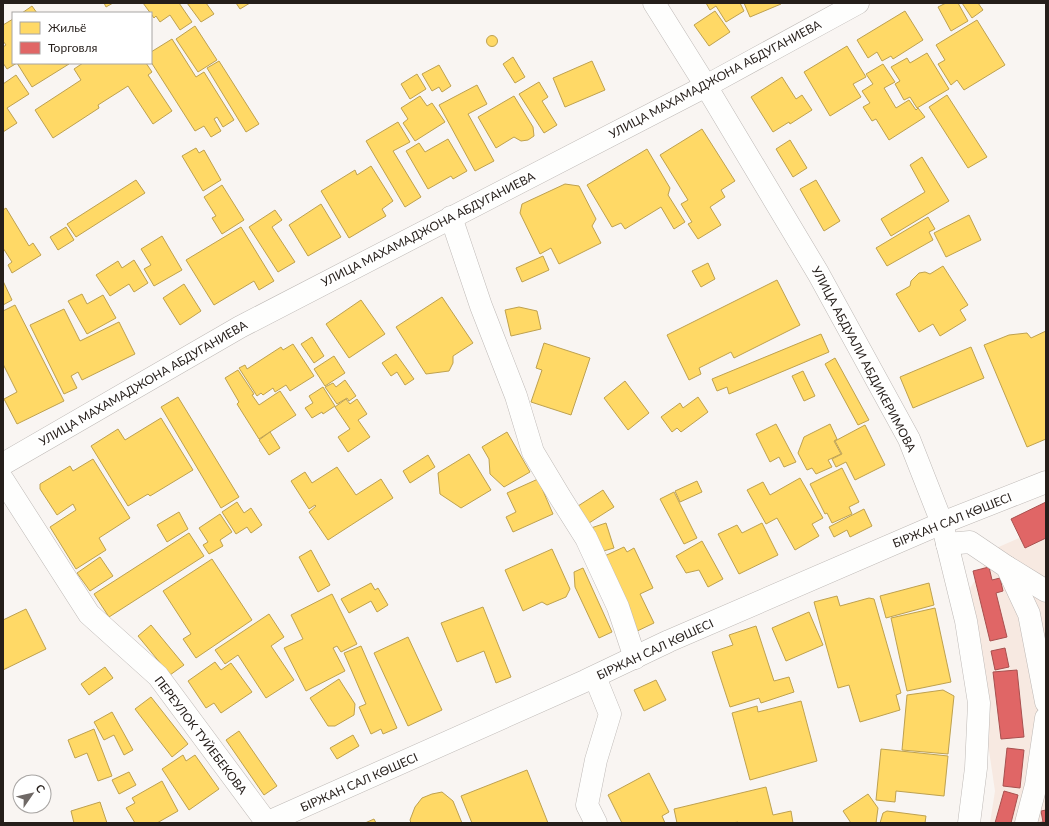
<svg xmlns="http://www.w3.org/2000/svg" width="1049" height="826" viewBox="0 0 1049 826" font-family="Lato,sans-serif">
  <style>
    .built { fill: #f7e9e1 }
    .homes { fill: #ffd966; stroke: #bea14f }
    .shops { fill: #e06666; stroke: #a8504f }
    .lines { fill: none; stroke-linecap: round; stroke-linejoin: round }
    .minor-casing { stroke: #beb9b6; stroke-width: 23 }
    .minor { stroke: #fefefd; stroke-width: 22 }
    .labels { text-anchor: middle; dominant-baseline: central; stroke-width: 4; stroke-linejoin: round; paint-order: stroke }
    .street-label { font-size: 12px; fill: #251e1a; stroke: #fff }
  </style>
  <rect width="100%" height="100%" fill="#f9f5f2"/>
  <path class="built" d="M 1046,526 L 1046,823 L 990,823 L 995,791 L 966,595 L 994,549 Z"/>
  <g class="homes">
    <path d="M 104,3 L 113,3 L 106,7 Z"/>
    <path d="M 143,3 L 179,3 L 192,22 L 180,30 L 170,15 L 160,22 L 156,16 L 154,18 Z"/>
    <path d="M 187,3 L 206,3 L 214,14 L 201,22 Z"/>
    <path d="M 236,3 L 250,3 L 240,9 Z"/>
    <path d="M 706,3 L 740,3 L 744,11 L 726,22 L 716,6 L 710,10 Z"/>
    <path d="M 744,3 L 781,3 L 781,4 L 750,17 Z"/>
    <path d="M 946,3 L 958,3 L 968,21 L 951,31 L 938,7 Z"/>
    <path d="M 962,3 L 978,3 L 983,10 L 972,18 Z"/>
    <path d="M 32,6 L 37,13 L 22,13 Z"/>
    <path d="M 715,11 L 730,32 L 709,46 L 694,25 Z"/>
    <path d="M 905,11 L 923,40 L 893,59 L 891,56 L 882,61 L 877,52 L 868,58 L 857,40 Z"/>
    <path d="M 13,19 L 13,63 L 69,64 L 32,87 L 17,63 L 7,69 L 3,63 L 3,47 L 6,45 L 3,41 L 3,25 Z"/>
    <path d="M 977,20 L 1005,65 L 964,90 L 957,80 L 951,85 L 938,64 L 945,60 L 936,45 Z"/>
    <path d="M 195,26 L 217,60 L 198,72 L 176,39 Z"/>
    <circle cx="492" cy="41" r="5.5"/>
    <path d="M 172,39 L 196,77 L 204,72 L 234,120 L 223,127 L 217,117 L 214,119 L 221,131 L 211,137 L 204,126 L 195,131 L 151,62 L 151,52 Z"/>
    <path d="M 847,46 L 866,77 L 853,84 L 861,97 L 830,116 L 804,72 Z"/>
    <path d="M 927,53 L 949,89 L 917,108 L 910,97 L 904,100 L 895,84 L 900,81 L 891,67 L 907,58 L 910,63 Z"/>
    <path d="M 513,57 L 525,77 L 515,83 L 503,64 Z"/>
    <path d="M 219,61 L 259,124 L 246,132 L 207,68 Z"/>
    <path d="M 592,61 L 605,90 L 565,107 L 553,78 Z"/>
    <path d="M 83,63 L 146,63 L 152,72 L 148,75 L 172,111 L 153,124 L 128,86 L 98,105 L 99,108 L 53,138 L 35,110 L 81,80 L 74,69 Z"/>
    <path d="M 883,64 L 895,82 L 884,88 L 896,108 L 909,100 L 916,110 L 918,108 L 925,117 L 889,140 L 876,119 L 872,121 L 863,107 L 870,103 L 862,91 L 873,84 L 866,74 Z"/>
    <path d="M 439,65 L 451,86 L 442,92 L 439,87 L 432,91 L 422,74 Z"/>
    <path d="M 417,74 L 426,89 L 410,99 L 401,84 Z"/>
    <path d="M 16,75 L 29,94 L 7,108 L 17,123 L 3,132 L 3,84 Z"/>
    <path d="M 782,77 L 796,99 L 802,95 L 812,110 L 790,124 L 789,122 L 773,132 L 751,97 Z"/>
    <path d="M 539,82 L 548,97 L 542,101 L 557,125 L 544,133 L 519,94 Z"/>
    <path d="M 477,85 L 487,104 L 468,114 L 494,161 L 475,171 L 439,105 Z"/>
    <path d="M 947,95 L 987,157 L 968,168 L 929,107 Z"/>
    <path d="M 420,96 L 427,106 L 432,103 L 445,122 L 415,141 L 403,123 L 408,119 L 401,108 Z"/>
    <path d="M 514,96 L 533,127 L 534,136 L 528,140 L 521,141 L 514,137 L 496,148 L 478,117 Z"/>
    <path d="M 398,122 L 410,142 L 393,151 L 421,197 L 405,207 L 366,141 Z"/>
    <path d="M 702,129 L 735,181 L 721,190 L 725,197 L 710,207 L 721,225 L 698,239 L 688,224 L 692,222 L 681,204 L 688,200 L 660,155 Z"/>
    <path d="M 448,139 L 467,171 L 453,179 L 451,176 L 428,189 L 406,151 L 419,143 L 425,152 Z"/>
    <path d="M 790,140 L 807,168 L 793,177 L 776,149 Z"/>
    <path d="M 196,148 L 199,153 L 204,150 L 221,180 L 203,191 L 182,156 Z"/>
    <path d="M 647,149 L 670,188 L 668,195 L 685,222 L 674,229 L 661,207 L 625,229 L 621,223 L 612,227 L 587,185 Z"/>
    <path d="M 922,157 L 949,201 L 891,236 L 881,219 L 925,192 L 910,165 Z"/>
    <path d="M 371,166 L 393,201 L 382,209 L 386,216 L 349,238 L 321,191 L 355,170 L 357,175 Z"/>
    <path d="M 136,180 L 145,193 L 76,237 L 67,224 Z"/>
    <path d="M 816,180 L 840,221 L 824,231 L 800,189 Z"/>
    <path d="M 565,184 L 579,186 L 596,219 L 592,226 L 601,243 L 559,264 L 551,248 L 540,254 L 520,213 L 522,204 Z"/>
    <path d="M 222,185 L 244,220 L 222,234 L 212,218 L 216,216 L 204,197 Z"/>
    <path d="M 321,204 L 341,237 L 308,256 L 289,225 Z"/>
    <path d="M 6,208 L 29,246 L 33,243 L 41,255 L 12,273 L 8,265 L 12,262 L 3,248 L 3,210 Z"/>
    <path d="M 275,210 L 282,220 L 272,227 L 295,262 L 278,272 L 249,227 Z"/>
    <path d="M 969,215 L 981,240 L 946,257 L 934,233 Z"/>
    <path d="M 928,217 L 935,229 L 929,232 L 933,240 L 887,266 L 876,248 Z"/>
    <path d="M 66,227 L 74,240 L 58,250 L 50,237 Z"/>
    <path d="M 241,227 L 274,281 L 259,290 L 254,281 L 214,305 L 186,260 Z"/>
    <path d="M 162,236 L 182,270 L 154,286 L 144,269 L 151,265 L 141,249 Z"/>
    <path d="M 543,256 L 549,270 L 522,282 L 516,268 Z"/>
    <path d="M 134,260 L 148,283 L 134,292 L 129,284 L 110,296 L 96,275 L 118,261 L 122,268 Z"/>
    <path d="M 708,263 L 715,279 L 701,287 L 692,271 Z"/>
    <path d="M 943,266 L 968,305 L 960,310 L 966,320 L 940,336 L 933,324 L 919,332 L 896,294 L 910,286 L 911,281 L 919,273 L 925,272 L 930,274 Z"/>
    <path d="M 777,280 L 800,325 L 734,358 L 731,352 L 699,368 L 701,374 L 689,380 L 667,335 Z"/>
    <path d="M 3,281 L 12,300 L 3,305 Z"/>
    <path d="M 184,284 L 201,311 L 180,325 L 163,298 Z"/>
    <path d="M 82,294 L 87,304 L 103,295 L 116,318 L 87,334 L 68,301 Z"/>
    <path d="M 442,297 L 473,343 L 453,356 L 453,363 L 449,371 L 426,374 L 396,327 Z"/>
    <path d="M 361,300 L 385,334 L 349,358 L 326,324 Z"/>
    <path d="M 15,305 L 64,401 L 17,424 L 4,399 L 17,392 L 3,364 L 3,311 Z"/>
    <path d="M 519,307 L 537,311 L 541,329 L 511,336 L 505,310 Z"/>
    <path d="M 64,309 L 80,341 L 119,322 L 135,354 L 82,380 L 78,372 L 71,376 L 77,388 L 64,394 L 30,325 Z"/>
    <path d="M 1046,331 L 1046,439 L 1027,447 L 984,345 L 1009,335 L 1027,333 L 1031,338 Z"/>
    <path d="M 821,334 L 829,352 L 729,394 L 727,387 L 717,391 L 712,379 Z"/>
    <path d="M 312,337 L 324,356 L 314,363 L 301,344 Z"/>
    <path d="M 544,343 L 590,358 L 571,415 L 531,402 L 542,370 L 536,368 Z"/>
    <path d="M 293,344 L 314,376 L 290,391 L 286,385 L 275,392 L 273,388 L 263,395 L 261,393 L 257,396 L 239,368 L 245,365 L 247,369 L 281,347 L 283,350 Z"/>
    <path d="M 971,347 L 984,378 L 913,408 L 900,377 Z"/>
    <path d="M 396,354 L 414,379 L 405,385 L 397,372 L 391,376 L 382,363 Z"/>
    <path d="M 334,356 L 345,373 L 325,386 L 314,369 Z"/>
    <path d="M 835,358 L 869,420 L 858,425 L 825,364 Z"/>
    <path d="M 238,370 L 254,394 L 252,395 L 259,405 L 280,391 L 296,415 L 259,439 L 237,404 L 239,402 L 225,378 Z"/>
    <path d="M 803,371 L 815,396 L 804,401 L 792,376 Z"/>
    <path d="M 345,380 L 356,396 L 349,401 L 347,398 L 337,404 L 325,387 L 333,383 L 336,387 Z"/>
    <path d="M 625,381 L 649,413 L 628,430 L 604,398 Z"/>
    <path d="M 323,387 L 335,406 L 323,414 L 322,412 L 312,418 L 305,408 L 313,403 L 309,396 Z"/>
    <path d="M 178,397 L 239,497 L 221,508 L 161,407 Z"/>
    <path d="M 698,397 L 708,412 L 681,432 L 677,428 L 672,432 L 661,417 L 680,403 L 683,408 Z"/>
    <path d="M 346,399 L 350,404 L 357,399 L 367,414 L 358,420 L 370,437 L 348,452 L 338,437 L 350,429 L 335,407 Z"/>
    <path d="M 161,418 L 193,470 L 150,496 L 148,494 L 128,506 L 91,446 L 118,429 L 125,440 Z"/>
    <path d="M 776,424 L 796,462 L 784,467 L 779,457 L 770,462 L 756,434 Z"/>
    <path d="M 830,424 L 837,439 L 834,441 L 841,454 L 828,460 L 832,467 L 816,474 L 812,468 L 807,470 L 798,453 L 804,437 Z"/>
    <path d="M 865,425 L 885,465 L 855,480 L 846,462 L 836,467 L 832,459 L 842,454 L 835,441 Z"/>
    <path d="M 270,432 L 280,448 L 269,455 L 259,440 Z"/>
    <path d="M 507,432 L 530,472 L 504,487 L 490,474 L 489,459 L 482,447 Z"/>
    <path d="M 469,454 L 491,490 L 461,508 L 440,494 L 438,473 Z"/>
    <path d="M 428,455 L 435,467 L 410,483 L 403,471 Z"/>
    <path d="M 93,459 L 130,518 L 99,538 L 106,550 L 76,569 L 50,527 L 76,510 L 73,504 L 57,515 L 40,489 L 40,484 L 70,466 L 73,471 Z"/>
    <path d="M 337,467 L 356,495 L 381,479 L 393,498 L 328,540 L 309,512 L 316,506 L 315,505 L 309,509 L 291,481 L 305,472 L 312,483 Z"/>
    <path d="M 842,468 L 859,502 L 849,507 L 852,514 L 832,523 L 827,513 L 825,514 L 810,484 Z"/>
    <path d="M 800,478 L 823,518 L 812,524 L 819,536 L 795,550 L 777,518 L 766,524 L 747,490 L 763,482 L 770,495 Z"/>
    <path d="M 538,479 L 553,514 L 513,532 L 506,517 L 516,512 L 507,493 Z"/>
    <path d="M 697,481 L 702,492 L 680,502 L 675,491 Z"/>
    <path d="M 603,490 L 614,507 L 589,523 L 578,506 Z"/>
    <path d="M 674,492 L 697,538 L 684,544 L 660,499 Z"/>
    <path d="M 237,502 L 244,513 L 251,508 L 262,525 L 251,533 L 247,527 L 236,534 L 222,512 Z"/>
    <path d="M 864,509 L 872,526 L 850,537 L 847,530 L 834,537 L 829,527 Z"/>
    <path d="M 179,512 L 188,529 L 167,542 L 157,525 Z"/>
    <path d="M 220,514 L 232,532 L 220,540 L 223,546 L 209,554 L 203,545 L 208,542 L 199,528 Z"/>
    <path d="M 606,523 L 614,548 L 600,552 L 591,528 Z"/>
    <path d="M 762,523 L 778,555 L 739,574 L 718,534 L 737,525 L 742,533 Z"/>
    <path d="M 189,533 L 204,556 L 109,617 L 94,594 Z"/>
    <path d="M 702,541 L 723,579 L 708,587 L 699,570 L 686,573 L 676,556 Z"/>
    <path d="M 624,547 L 627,552 L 634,548 L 653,588 L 640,594 L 654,623 L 633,633 L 598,559 Z"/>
    <path d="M 552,549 L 570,589 L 566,597 L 547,605 L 542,602 L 523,611 L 505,570 Z"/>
    <path d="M 311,550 L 330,585 L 318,592 L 299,557 Z"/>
    <path d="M 100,557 L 113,576 L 90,591 L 77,573 Z"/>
    <path d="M 212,559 L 252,620 L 196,658 L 183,639 L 191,634 L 163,591 Z"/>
    <path d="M 583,568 L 612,632 L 599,638 L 575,587 L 574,572 Z"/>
    <path d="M 371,583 L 375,590 L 378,588 L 388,605 L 377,612 L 371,601 L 349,613 L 341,599 Z"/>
    <path d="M 929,583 L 934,605 L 886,618 L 880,596 Z"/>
    <path d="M 332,594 L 357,644 L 341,652 L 337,646 L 333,648 L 345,671 L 306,691 L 284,648 L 303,639 L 291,615 Z"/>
    <path d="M 837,596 L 840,606 L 869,598 L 874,599 L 901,693 L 896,695 L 900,710 L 860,722 L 849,685 L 838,688 L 814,602 Z"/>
    <path d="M 483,607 L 511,677 L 496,683 L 484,651 L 457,662 L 441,623 Z"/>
    <path d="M 935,608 L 951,682 L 907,691 L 891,618 Z"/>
    <path d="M 26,609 L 46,649 L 3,670 L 3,620 Z"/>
    <path d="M 809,612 L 823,645 L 786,661 L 772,628 Z"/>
    <path d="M 269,614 L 284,637 L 271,646 L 294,680 L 266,698 L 238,655 L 225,664 L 215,650 Z"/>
    <path d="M 151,625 L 184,665 L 170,675 L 138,636 Z"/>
    <path d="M 756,626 L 774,681 L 789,677 L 794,692 L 761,703 L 759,698 L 730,707 L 712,652 L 733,645 L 729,635 Z"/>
    <path d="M 408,637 L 442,710 L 408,726 L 374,653 Z"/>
    <path d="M 361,646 L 397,728 L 383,734 L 381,729 L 371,734 L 359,707 L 366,704 L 344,653 Z"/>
    <path d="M 215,662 L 221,670 L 231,663 L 252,692 L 221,713 L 214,703 L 206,708 L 188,681 Z"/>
    <path d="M 105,667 L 113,678 L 89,695 L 81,684 Z"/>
    <path d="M 339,679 L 355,704 L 354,715 L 335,726 L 328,726 L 310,698 Z"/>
    <path d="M 656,680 L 666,700 L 644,711 L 634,690 Z"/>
    <path d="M 943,690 L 954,696 L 948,754 L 902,750 L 907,695 Z"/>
    <path d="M 151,697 L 188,744 L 172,757 L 135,709 Z"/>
    <path d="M 801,701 L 817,761 L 750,780 L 732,713 L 757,706 L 758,712 Z"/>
    <path d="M 112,712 L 133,750 L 124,755 L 114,735 L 104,740 L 94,722 Z"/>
    <path d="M 94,729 L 112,776 L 98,781 L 87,753 L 75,758 L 68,740 Z"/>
    <path d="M 239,731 L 277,786 L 264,795 L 226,740 Z"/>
    <path d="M 353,735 L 359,746 L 337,759 L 330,748 Z"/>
    <path d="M 881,749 L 948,756 L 944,796 L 896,791 L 895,802 L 876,800 Z"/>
    <path d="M 183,755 L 186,761 L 195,755 L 219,789 L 189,810 L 162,769 Z"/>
    <path d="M 527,770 L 548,823 L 472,823 L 461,796 Z"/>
    <path d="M 129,772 L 136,785 L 119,794 L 112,780 Z"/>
    <path d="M 649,773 L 669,812 L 662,816 L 665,823 L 622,823 L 608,795 Z"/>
    <path d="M 162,781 L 178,811 L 157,823 L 135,823 L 126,808 L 135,803 L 132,798 Z"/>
    <path d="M 766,787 L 773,815 L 791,811 L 793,823 L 738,823 L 738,822 L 732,823 L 677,823 L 674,809 Z"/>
    <path d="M 442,792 L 453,801 L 462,823 L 411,823 L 410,820 L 415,807 L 422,798 L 432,794 Z"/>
    <path d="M 868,794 L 878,808 L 876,823 L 851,823 L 843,811 Z"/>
    <path d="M 100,802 L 107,823 L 74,823 L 71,811 Z"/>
    <path d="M 887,811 L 926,816 L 925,823 L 880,823 L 883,813 Z"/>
    <path d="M 374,819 L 376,823 L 365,823 Z"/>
  </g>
  <g class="shops">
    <path d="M 1046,502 L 1046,538 L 1025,548 L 1011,519 Z"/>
    <path d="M 989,567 L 992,580 L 1000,578 L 1003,591 L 996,593 L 1007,637 L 990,641 L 973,571 Z"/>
    <path d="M 1005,648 L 1009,667 L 995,670 L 991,651 Z"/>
    <path d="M 1017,670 L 1024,737 L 1001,739 L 993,672 Z"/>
    <path d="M 1007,748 L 1024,750 L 1020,788 L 1003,786 Z"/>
    <path d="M 1004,791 L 1018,795 L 1011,823 L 995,823 Z"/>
    <path d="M 1046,810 L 1046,823 L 1036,823 L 1043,822 L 1041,811 Z"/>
  </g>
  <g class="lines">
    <defs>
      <g id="minor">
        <path d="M 654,3 L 706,86 L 818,273 L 909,439 L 942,523 L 966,621 L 979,703 L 976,768 L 969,823"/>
        <path d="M 451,217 L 481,306 L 516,396 L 533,452 L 560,497 L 586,538 L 618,607 L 635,658"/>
        <path d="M 3,464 L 240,327 L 706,86 L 858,3"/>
        <path d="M 3,480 L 89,614 L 158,676 L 267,823"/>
        <path d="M 947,544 L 970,542 L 1007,567 L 1029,614 L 1046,702"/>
        <path d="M 1007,567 L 1046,591"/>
        <path d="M 595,677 L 610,714 L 596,760 L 587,805 L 596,823"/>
        <path d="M 266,823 L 585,681 L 669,641 L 942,523 L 1046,482"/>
        <path d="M 1026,823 L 1036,785 L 1046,718"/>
      </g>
    </defs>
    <use href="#minor" class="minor-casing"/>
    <use href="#minor" class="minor"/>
  </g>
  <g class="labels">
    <g class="street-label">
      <text transform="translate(715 79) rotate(-28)">УЛИЦА МАХАМАДЖОНА АБДУГАНИЕВА</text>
      <text transform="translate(428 229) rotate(-27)">УЛИЦА МАХАМАДЖОНА АБДУГАНИЕВА</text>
      <text transform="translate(864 359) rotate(62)">УЛИЦА АБДУАЛИ АБДИКЕРИМОВА</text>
      <text transform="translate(143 383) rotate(-30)">УЛИЦА МАХАМАДЖОНА АБДУГАНИЕВА</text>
      <text transform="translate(952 520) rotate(-22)">БІРЖАН САЛ КӨШЕСІ</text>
      <text transform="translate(655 649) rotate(-25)">БІРЖАН САЛ КӨШЕСІ</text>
      <text transform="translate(201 735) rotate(53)">ПЕРЕУЛОК ТУЙЕБЕКОВА</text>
      <text transform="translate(359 782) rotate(-24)">БІРЖАН САЛ КӨШЕСІ</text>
    </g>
  </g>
  <rect width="1049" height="826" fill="none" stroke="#251e1a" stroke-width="8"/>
  <rect x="12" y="12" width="140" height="52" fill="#ffffff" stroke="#a8a5a3"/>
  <rect x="20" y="22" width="20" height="12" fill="#ffd966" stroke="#a8a5a3"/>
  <text x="48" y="32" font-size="12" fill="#251e1a">Жильё</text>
  <rect x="20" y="42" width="20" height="12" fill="#e06666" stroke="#a8a5a3"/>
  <text x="48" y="52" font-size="12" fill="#251e1a">Торговля</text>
  <g transform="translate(32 794) rotate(56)"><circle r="19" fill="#ffffff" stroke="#a8a5a3"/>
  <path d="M0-3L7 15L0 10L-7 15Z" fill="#6f6966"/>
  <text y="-6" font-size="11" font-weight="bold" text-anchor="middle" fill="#251e1a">С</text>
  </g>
</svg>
